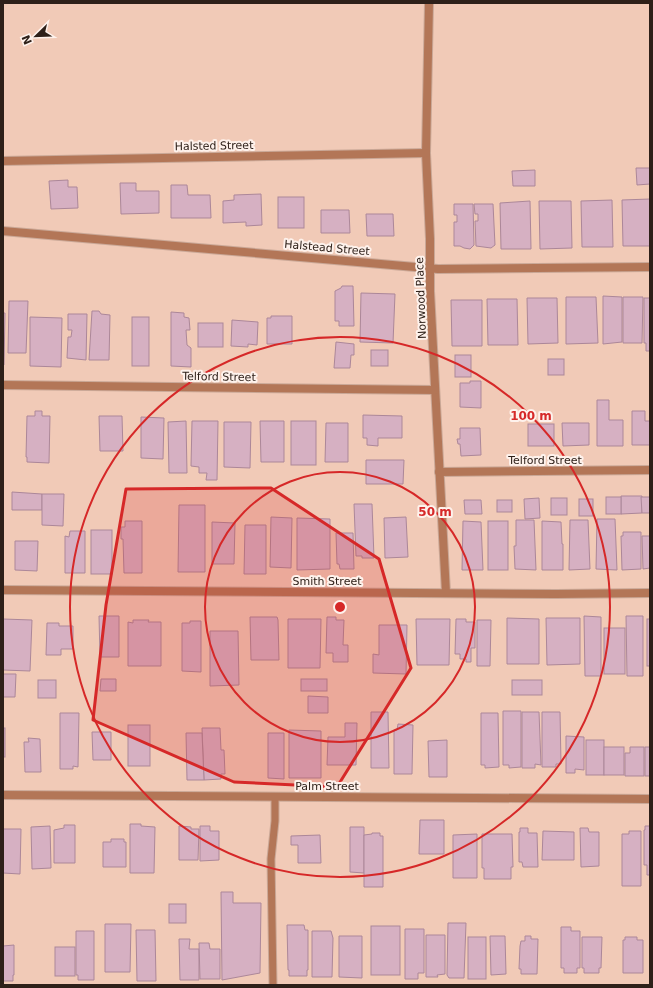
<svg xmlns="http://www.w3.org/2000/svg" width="653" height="988" viewBox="0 0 653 988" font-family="'DejaVu Sans',sans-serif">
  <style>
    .building { fill: #d6b0c2; stroke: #ac8799 }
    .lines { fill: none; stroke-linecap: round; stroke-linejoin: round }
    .service-casing { stroke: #caa897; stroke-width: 9 }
    .minor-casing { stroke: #caa897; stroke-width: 10 }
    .service { stroke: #b37657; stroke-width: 7 }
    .minor { stroke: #b37657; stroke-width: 8 }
    .marked { fill: #d62828; fill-opacity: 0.2; stroke: #d62828; stroke-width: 3; stroke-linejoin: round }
    .ring { fill: none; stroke: #d62828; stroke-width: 2 }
    .labels { text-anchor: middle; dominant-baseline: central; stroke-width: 4; stroke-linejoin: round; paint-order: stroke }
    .street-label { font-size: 11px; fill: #2e2019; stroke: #fef2ec }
    .centre { fill: #d62828; stroke: #fef2ec; stroke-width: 2 }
    .ring-label { font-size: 12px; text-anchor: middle; font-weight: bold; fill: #d62828; stroke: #fef2ec; stroke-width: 4; stroke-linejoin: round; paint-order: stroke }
  </style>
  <rect width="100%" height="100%" fill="#f1cab7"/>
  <g class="building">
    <path d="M 636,168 L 650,168 L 650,184 L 637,185 Z"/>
    <path d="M 535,170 L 535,186 L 513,186 L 512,171 Z"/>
    <path d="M 68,180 L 68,187 L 77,187 L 78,208 L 51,209 L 49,181 Z"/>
    <path d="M 120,183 L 136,183 L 136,191 L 159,191 L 159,213 L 121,214 Z"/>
    <path d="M 171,185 L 187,185 L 188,195 L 210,195 L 211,218 L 171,218 Z"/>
    <path d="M 261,194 L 262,225 L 246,226 L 246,222 L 223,223 L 223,201 L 234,200 L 234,195 Z"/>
    <rect x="278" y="197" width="26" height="31"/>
    <path d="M 650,199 L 650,246 L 623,246 L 622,200 Z"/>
    <path d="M 612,200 L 613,247 L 582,247 L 581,201 Z"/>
    <path d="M 530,201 L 531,249 L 501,249 L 500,203 Z"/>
    <path d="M 539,201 L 571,201 L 572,248 L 540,249 Z"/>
    <path d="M 454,204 L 473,204 L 474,245 L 470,249 L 464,248 L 460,246 L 454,246 L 454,222 L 457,222 L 457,215 L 454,215 Z"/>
    <path d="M 474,204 L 493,204 L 495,245 L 491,248 L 476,246 L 475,221 L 478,221 L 478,214 L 475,214 Z"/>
    <path d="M 321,210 L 349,210 L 350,233 L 321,233 Z"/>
    <path d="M 366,214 L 393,214 L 394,236 L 367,236 Z"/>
    <path d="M 342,286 L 353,286 L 354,326 L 339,326 L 339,321 L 335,321 L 335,291 L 341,288 Z"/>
    <path d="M 361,293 L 395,294 L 393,343 L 360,342 Z"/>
    <path d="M 603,296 L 622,297 L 622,342 L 603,344 Z"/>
    <path d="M 566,297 L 596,297 L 598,343 L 566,344 Z"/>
    <path d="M 623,297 L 643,297 L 642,343 L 623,343 Z"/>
    <path d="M 527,298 L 557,298 L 558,343 L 528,344 Z"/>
    <path d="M 644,298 L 650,298 L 650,351 L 646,351 L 646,343 L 644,343 Z"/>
    <path d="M 487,299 L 517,299 L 518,345 L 488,345 Z"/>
    <path d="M 451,300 L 482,300 L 482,346 L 452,346 Z"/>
    <path d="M 9,301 L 28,301 L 26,353 L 8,353 Z"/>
    <path d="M 92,311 L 99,311 L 101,314 L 110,315 L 109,360 L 89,360 Z"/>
    <path d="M 171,312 L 184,313 L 184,317 L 189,318 L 190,330 L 186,330 L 187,345 L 191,348 L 191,367 L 171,366 Z"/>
    <path d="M 3,313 L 5,313 L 4,365 L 3,365 Z"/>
    <path d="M 68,314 L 87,314 L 86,360 L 67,358 L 68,337 L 71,337 L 72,330 L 68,330 Z"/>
    <path d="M 271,316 L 292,316 L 292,344 L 267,344 L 267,318 L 271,318 Z"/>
    <path d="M 30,317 L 62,318 L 61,367 L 30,366 Z"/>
    <rect x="132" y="317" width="17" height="49"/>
    <path d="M 232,320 L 258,322 L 257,345 L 248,344 L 248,347 L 231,346 Z"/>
    <rect x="198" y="323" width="25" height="24"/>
    <path d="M 336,342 L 354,344 L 354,355 L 351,355 L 350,368 L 334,368 Z"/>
    <rect x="371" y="350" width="17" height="16"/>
    <rect x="455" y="355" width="16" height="22"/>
    <rect x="548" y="359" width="16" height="16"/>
    <path d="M 470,381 L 481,381 L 481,408 L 460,407 L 460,383 L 470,383 Z"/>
    <path d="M 597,400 L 609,400 L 609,420 L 623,420 L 623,446 L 597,446 Z"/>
    <path d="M 35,411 L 42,411 L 42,416 L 50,416 L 49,463 L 27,462 L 27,457 L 26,457 L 27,416 L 35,416 Z"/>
    <path d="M 632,411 L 645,411 L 645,421 L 650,421 L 650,445 L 632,445 Z"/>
    <path d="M 363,415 L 402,416 L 402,438 L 378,438 L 378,446 L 367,445 L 367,438 L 363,438 Z"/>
    <path d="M 99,416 L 122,416 L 123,451 L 100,451 Z"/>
    <path d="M 141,417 L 164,418 L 163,459 L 141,458 Z"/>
    <path d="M 186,421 L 187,473 L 169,473 L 168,422 Z"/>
    <path d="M 192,421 L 218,421 L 217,480 L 206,480 L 207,473 L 199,473 L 199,467 L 191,466 Z"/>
    <path d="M 260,421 L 284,421 L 284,462 L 261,462 Z"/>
    <rect x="291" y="421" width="25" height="44"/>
    <path d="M 224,422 L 251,422 L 250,468 L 224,467 Z"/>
    <path d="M 326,423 L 348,423 L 348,462 L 325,462 Z"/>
    <path d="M 562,423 L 589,423 L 589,445 L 563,446 Z"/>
    <rect x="528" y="424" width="26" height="22"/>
    <path d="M 460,428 L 480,428 L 481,455 L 461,456 L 460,444 L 458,444 L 457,439 L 460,439 Z"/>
    <path d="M 366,460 L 404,460 L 403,484 L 366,484 Z"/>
    <path d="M 12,492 L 42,494 L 42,510 L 12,510 Z"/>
    <path d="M 42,494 L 64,494 L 63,526 L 42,525 Z"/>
    <path d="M 621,496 L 642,496 L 642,513 L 621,514 Z"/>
    <rect x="606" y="497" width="15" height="17"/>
    <path d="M 641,497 L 650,497 L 650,513 L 642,513 Z"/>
    <path d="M 539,498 L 540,518 L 525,519 L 524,499 Z"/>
    <rect x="551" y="498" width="16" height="17"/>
    <rect x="579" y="499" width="14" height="17"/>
    <path d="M 464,500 L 481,500 L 482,514 L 465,514 Z"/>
    <rect x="497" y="500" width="15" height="12"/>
    <path d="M 354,504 L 372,504 L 374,558 L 362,558 L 362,556 L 356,556 Z"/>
    <path d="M 179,505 L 205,505 L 205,572 L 178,572 Z"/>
    <path d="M 271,517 L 292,518 L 291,568 L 270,567 Z"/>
    <path d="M 406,517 L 408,557 L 385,558 L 384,518 Z"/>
    <path d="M 297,518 L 330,519 L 330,569 L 297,570 Z"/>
    <path d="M 597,519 L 615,519 L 617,570 L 596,569 Z"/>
    <path d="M 516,520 L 534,520 L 536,570 L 515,569 L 514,546 L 516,546 Z"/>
    <path d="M 570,520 L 588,520 L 590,569 L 569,570 Z"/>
    <path d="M 125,521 L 142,521 L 142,573 L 124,573 L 123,539 L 121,539 L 121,527 L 125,527 Z"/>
    <path d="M 463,521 L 481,522 L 483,570 L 462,570 Z"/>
    <rect x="488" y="521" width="20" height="49"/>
    <path d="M 542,521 L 561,522 L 562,544 L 563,544 L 563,570 L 542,570 Z"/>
    <path d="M 212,522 L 235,523 L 234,564 L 212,564 Z"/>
    <path d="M 245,525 L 266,525 L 266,574 L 244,574 Z"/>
    <rect x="91" y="530" width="21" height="44"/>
    <path d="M 70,531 L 85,531 L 85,573 L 65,573 L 65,536 L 69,537 Z"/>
    <path d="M 623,532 L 641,532 L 641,569 L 622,570 L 621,536 L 623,536 Z"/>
    <path d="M 336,533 L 353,533 L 354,569 L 340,569 L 339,564 L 337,564 Z"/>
    <path d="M 642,536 L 650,536 L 650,568 L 643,569 Z"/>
    <path d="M 15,541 L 38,541 L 37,571 L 15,570 Z"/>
    <path d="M 99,616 L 119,616 L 119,657 L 100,657 Z"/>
    <path d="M 584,616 L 601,617 L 601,676 L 585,676 Z"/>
    <path d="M 626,616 L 643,616 L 643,676 L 627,676 Z"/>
    <path d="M 250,617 L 277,617 L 278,620 L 279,660 L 251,660 Z"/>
    <path d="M 327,617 L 336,617 L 336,620 L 344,620 L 343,645 L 348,645 L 348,662 L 333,662 L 333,653 L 326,653 Z"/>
    <path d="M 507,618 L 539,619 L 539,664 L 507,664 Z"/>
    <path d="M 546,618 L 580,618 L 580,664 L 547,665 Z"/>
    <path d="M 3,619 L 32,620 L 30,671 L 3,670 Z"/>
    <path d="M 288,619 L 321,619 L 320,668 L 288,668 Z"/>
    <path d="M 416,619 L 450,619 L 449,665 L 417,665 Z"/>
    <path d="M 456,619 L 466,619 L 466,622 L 475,622 L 475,648 L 471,648 L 471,662 L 466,662 L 466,659 L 460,659 L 460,654 L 455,654 Z"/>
    <rect x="647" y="619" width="3" height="47"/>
    <path d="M 133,620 L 149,620 L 148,622 L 161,622 L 161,666 L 128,666 L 128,622 L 133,623 Z"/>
    <path d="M 477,620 L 491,620 L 490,666 L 477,666 Z"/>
    <path d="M 190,621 L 201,621 L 201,672 L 182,671 L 182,623 L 190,623 Z"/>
    <path d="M 47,623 L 59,623 L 59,626 L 73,626 L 73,649 L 61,649 L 61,655 L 46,655 Z"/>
    <path d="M 379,625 L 407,625 L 406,674 L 373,673 L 373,654 L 379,655 Z"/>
    <rect x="604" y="628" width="21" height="46"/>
    <path d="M 210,631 L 238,631 L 239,685 L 210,686 Z"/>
    <path d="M 3,674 L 16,674 L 15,697 L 3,697 Z"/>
    <path d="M 101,679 L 116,679 L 116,691 L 100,691 Z"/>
    <rect x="301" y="679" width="26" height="12"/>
    <rect x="38" y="680" width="18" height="18"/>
    <rect x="512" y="680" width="30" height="15"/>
    <path d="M 308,696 L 328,697 L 328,713 L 308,713 Z"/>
    <path d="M 503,711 L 521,711 L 521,767 L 509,768 L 509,765 L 503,765 Z"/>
    <path d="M 371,712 L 388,712 L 389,768 L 371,768 Z"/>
    <path d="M 522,712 L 539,712 L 541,765 L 535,764 L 535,768 L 522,768 Z"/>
    <path d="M 542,712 L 560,712 L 561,764 L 556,764 L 556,767 L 542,767 Z"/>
    <path d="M 60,713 L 79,713 L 78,767 L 73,766 L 73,769 L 60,769 Z"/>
    <path d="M 481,713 L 498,713 L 499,767 L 485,768 L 485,765 L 481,765 Z"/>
    <path d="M 345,723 L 357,723 L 356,765 L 327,765 L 328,737 L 345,737 Z"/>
    <path d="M 398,724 L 413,725 L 412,774 L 394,774 L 394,730 L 397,730 Z"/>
    <rect x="128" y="725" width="22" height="41"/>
    <rect x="3" y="728" width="2" height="29"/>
    <path d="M 202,728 L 220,728 L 221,750 L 224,750 L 225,774 L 221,774 L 221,779 L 204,780 Z"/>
    <path d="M 289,730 L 321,731 L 321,778 L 289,778 Z"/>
    <path d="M 92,732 L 111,732 L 111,760 L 93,760 Z"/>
    <path d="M 186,733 L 202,733 L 204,780 L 187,780 Z"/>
    <path d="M 268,733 L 284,733 L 284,779 L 268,778 Z"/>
    <path d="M 566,736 L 584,737 L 584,770 L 575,769 L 575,773 L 566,773 Z"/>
    <path d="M 28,738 L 40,739 L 41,772 L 25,772 L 24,742 L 29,742 Z"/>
    <path d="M 447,740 L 447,777 L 429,777 L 428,741 Z"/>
    <rect x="586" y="740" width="18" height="35"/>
    <rect x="604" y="747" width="20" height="28"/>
    <path d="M 630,747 L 644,747 L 644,776 L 625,776 L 625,753 L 630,753 Z"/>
    <rect x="645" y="747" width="5" height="29"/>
    <path d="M 420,820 L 444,820 L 444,854 L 419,854 Z"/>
    <path d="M 130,824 L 141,824 L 141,826 L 155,827 L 154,873 L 130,873 Z"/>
    <path d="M 64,825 L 75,825 L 75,863 L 54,863 L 54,830 L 64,828 Z"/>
    <path d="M 50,826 L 51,868 L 32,869 L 31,827 Z"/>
    <path d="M 179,826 L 191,827 L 191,829 L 199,829 L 198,860 L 179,860 Z"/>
    <path d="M 200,826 L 210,826 L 210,831 L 219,831 L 219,860 L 200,861 Z"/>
    <path d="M 645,826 L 650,826 L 650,875 L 647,875 L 647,865 L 644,865 L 644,830 L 645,830 Z"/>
    <path d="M 350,827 L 364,827 L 364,873 L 350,872 Z"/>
    <path d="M 520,828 L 528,828 L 528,833 L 537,833 L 538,867 L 523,867 L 522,862 L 519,862 L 519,832 L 520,832 Z"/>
    <path d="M 580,828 L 588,828 L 589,832 L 599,832 L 599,866 L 581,867 Z"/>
    <path d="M 3,829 L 21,829 L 20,874 L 3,873 Z"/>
    <path d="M 543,831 L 574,832 L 574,860 L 542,860 Z"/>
    <path d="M 629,831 L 641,831 L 641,886 L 622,886 L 622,834 L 629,834 Z"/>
    <path d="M 372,833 L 380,833 L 380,836 L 383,836 L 383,887 L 364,887 L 364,835 L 372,834 Z"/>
    <path d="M 477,834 L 477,878 L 453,878 L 453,835 Z"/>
    <path d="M 482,834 L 512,834 L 513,867 L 511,867 L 511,879 L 484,879 L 484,868 L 482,868 Z"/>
    <path d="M 320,835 L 321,863 L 298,863 L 298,845 L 291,845 L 291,836 Z"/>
    <path d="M 111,839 L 124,839 L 124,842 L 126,842 L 126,867 L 103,867 L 103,842 L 111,842 Z"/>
    <path d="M 221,892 L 233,892 L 233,903 L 261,903 L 260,973 L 222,980 Z"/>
    <rect x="169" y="904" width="17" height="19"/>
    <path d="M 448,923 L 466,923 L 464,978 L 449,978 L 447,975 Z"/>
    <path d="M 105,924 L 131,924 L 130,972 L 105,972 Z"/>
    <path d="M 287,925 L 304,925 L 305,930 L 308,930 L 308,970 L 307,970 L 307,976 L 289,976 L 289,970 L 288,970 Z"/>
    <rect x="371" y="926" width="29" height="49"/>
    <path d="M 561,927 L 571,927 L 571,931 L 580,931 L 580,968 L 577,968 L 577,973 L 564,973 L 564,968 L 561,968 Z"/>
    <path d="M 405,929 L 424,929 L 424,973 L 418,973 L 418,979 L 405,979 Z"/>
    <path d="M 136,930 L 155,930 L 156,981 L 137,981 Z"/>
    <path d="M 76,931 L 94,931 L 94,980 L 78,980 L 78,975 L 76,975 Z"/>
    <path d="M 312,931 L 331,931 L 333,938 L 332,977 L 312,977 Z"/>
    <path d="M 426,935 L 445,935 L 445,974 L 437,975 L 438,977 L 426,977 Z"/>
    <path d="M 339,936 L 362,936 L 362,978 L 339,977 Z"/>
    <path d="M 490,936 L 505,936 L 506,974 L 491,975 Z"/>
    <path d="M 525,936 L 531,936 L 531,939 L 538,939 L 537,974 L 521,974 L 521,969 L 519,969 L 520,946 L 521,941 L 525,941 Z"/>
    <rect x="468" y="937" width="18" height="42"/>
    <path d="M 582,937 L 602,937 L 601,968 L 599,968 L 599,973 L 584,973 L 584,968 L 582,968 Z"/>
    <path d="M 625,937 L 637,937 L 637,940 L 643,940 L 643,973 L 623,973 L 623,940 L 625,940 Z"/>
    <path d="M 179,939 L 190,939 L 189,949 L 199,949 L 199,980 L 180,980 Z"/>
    <path d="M 199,943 L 209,943 L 210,949 L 220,949 L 220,979 L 200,979 Z"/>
    <path d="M 14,945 L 14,975 L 13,975 L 13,981 L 3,981 L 3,946 Z"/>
    <rect x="55" y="947" width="20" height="29"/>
  </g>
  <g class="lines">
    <defs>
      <path id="service" d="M 273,985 L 271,859 L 275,821 L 275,797"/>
      <g id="minor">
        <path d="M 429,3 L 426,153 L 430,239 L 430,291 L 446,593"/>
        <path d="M 3,161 L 426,153"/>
        <path d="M 3,231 L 438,269 L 650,267"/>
        <path d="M 3,385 L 435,390"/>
        <path d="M 439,472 L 650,470"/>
        <path d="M 3,590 L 556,594 L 650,593"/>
        <path d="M 3,795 L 650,799"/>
      </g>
    </defs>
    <use href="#service" class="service-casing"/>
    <use href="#minor" class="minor-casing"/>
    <use href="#service" class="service"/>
    <use href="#minor" class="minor"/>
  </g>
  <path class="marked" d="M 271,488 L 379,559 L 411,668 L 337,787 L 234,782 L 93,720 L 106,605 L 126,489 Z"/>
  <g class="ring">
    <circle cx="340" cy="607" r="135"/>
    <circle cx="340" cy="607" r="270"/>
  </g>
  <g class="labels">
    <g class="street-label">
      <text transform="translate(214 146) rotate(-1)">Halsted Street</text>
      <text transform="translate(327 248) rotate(5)">Halstead Street</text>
      <text transform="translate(421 298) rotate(-92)">Norwood Place</text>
      <text transform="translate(219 377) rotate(1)">Telford Street</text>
      <text x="545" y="460">Telford Street</text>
      <text x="327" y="581">Smith Street</text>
      <text x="327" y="786">Palm Street</text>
    </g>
  </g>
  <circle cx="340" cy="607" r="6" class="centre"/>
  <g class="ring-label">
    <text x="531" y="420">100 m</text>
    <text x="435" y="516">50 m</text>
  </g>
  <rect width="653" height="988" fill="none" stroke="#2e2019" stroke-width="8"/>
  <g transform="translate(36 36) rotate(247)" stroke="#fef2ec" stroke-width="3" paint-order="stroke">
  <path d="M0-3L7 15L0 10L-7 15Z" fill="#2e2019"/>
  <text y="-6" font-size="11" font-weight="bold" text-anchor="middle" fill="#2e2019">N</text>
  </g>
</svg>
